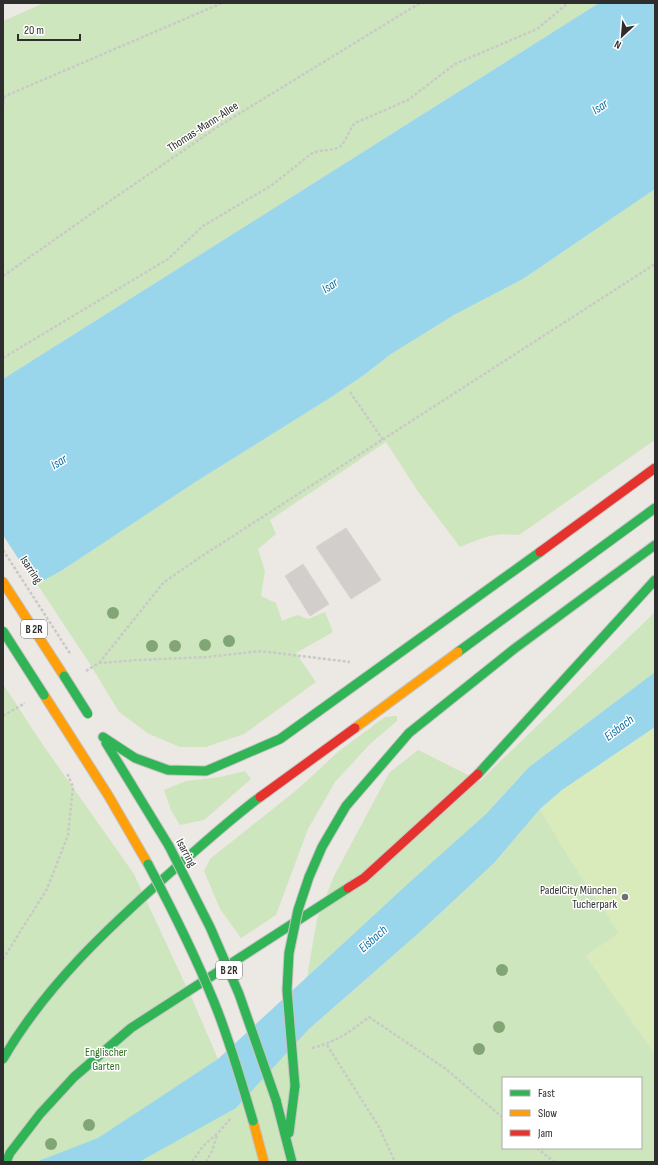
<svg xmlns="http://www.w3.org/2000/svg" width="658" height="1165" viewBox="0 0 658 1165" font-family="'Sofia Sans Condensed',sans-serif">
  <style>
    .green { fill: #cee6be; fill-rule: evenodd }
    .pitch { fill: #d9eabb }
    .water { fill: #99d6ec }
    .pier { fill: #ece8e4 }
    .building { fill: #d1cecb; stroke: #d7d4d0 }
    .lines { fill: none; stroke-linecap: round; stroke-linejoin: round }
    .fast-casing { stroke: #c6c5c4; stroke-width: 11 }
    .slow-casing { stroke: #c6c5c4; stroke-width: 11 }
    .jam-casing { stroke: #c6c5c4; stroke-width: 11 }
    .path { stroke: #c9c9c8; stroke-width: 2.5; stroke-dasharray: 3 2; stroke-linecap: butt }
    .fast { stroke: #30b455; stroke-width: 9 }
    .slow { stroke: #ff9f0a; stroke-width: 9 }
    .jam { stroke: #e5322d; stroke-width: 9 }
    .fast-bridge-casing { stroke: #c6c5c4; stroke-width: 11; stroke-linecap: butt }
    .path-bridge { stroke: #c9c9c8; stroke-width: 2.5; stroke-dasharray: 3 2; stroke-linecap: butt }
    .fast-bridge { stroke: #30b455; stroke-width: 9 }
    .tree { fill: #82a575 }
    .poi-dot { fill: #706f6e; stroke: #fff; stroke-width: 1.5 }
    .labels { text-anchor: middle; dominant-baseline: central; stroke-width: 3; stroke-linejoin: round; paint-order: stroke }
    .shield { fill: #fff; stroke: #6d6d6d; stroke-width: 1 }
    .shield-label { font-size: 11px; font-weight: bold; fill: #2e2e2e }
    .street-label { font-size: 12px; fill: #2e2e2e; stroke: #fff }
    .poi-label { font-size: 12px; fill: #2e2e2e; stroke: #fff; text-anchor: end }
    .park-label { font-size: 12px; fill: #2c6e1b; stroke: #fff }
    .water-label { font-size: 13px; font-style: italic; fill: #0d6fa3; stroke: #fff }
  </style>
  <rect width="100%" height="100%" fill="#ece8e4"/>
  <g class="green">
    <path d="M 44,3 L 599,3 L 3,379 L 3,21 Z"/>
    <path d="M 655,189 L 655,440 L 519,535 C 494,532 482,538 460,547 L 417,490 L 386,442 L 270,520 L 276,534 L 258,549 L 265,571 L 261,596 L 276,603 L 282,621 L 297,615 L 308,619 L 325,612 L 333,632 L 296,653 L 316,682 L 244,734 L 206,747 L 180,747 L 149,734 L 119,712 L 88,661 L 37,584 L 61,571 L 197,481 L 333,396 L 364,375 L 391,354 L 454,315 L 523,279 Z"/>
    <path d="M 655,612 L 655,672 L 529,767 L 486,814 L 307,977 L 317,919 L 334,876 L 389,773 L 418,750 L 480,781 Z"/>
    <path d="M 3,684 L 43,745 L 134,874 L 193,1001 L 218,1059 L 236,1108 L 309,1029 L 420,932 L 494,863 L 540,809 L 571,861 L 619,933 L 586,956 L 655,1054 L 655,1162 L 3,1162 ZM 503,1078 L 641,1078 L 641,1148 L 503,1148 Z"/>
    <path d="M 397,716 L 397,721 L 370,744 L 335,782 L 308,829 L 276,915 L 241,938 L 220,909 L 204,871 L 210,859 L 299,788 L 339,751 L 385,717 Z"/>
    <path d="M 245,771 L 251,779 L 204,820 L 180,825 L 171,810 L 164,790 L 186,781 L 220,777 Z"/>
  </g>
  <path class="pitch" d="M 655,727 L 655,1054 L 586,956 L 619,933 L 571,861 L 540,809 L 562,790 Z"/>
  <g class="water">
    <path d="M 599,3 L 655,3 L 655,189 L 523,279 L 454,315 L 391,354 L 364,375 L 333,396 L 197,481 L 61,571 L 37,584 L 3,599 L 3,379 Z"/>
    <path d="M 655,672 L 655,727 L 562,790 L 540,809 L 494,863 L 420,932 L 309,1029 L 236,1108 L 139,1162 L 36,1162 L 98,1138 L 218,1059 L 411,881 L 486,814 L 529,767 Z"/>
  </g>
  <path class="pier" d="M 3,535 L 36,586 L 3,601 Z"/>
  <g class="building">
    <path d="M 346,528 L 381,580 L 351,599 L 316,547 Z"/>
    <path d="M 303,564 L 329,604 L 310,616 L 285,576 Z"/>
  </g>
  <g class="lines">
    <defs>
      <g id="fast">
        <path d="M 458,652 L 655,508"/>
        <path d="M 103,737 L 135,758 L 168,770 L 206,771 L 280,739 L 540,552"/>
        <path d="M 106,743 L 169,846"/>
        <path d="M 478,774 L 655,580"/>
        <path d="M 346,806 L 409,733 L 514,649 L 655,545"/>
        <path d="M 3,1059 C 46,985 109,927 172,871 C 201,846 229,820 260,797"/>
        <path d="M 276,1100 L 292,1162"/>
        <path d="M 289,1133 L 295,1086"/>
        <path d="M 6,1162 L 10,1153 L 40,1114 L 74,1077 L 131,1028 L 348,888"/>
      </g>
      <g id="slow">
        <path d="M 3,582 L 64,676"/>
        <path d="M 44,695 L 108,795 L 148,864"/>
        <path d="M 355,728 L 458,652"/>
        <path d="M 253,1121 L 264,1162"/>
      </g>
      <g id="jam">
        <path d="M 540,552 L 655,468"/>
        <path d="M 260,797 L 355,728"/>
        <path d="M 348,888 L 364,878 L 478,774"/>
      </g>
    </defs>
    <use href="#fast" class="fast-casing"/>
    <use href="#slow" class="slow-casing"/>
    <use href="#jam" class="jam-casing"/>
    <g class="path">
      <path d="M 3,97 L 222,3"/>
      <path d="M 3,105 L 4,97"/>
      <path d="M 3,276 L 91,214 L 219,126 L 420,3"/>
      <path d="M 3,358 L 168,259 L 203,226 L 272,185 L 311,154 C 321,148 331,152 339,147 C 346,143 348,131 355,123 L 408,100 L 455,64 L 537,29 L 568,3"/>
      <path d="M 350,392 L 383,440"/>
      <path d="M 99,663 L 164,582 L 202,556 L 655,264"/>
      <path d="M 86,671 L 99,663 L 138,660 L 208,657 L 260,651 L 350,662"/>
      <path d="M 3,716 L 25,703"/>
      <path d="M 3,959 L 47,889 L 68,835 L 73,787 L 67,773"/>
      <path d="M 327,1045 L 379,1127 L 395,1162"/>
      <path d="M 312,1048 C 336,1042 350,1032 369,1017 L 446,1069 L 503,1118"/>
      <path d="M 537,1148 L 554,1162"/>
      <path d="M 192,1162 L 203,1146 L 218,1133 L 231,1118"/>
      <path d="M 206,1162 L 212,1151 L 217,1135"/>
    </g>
    <use href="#fast" class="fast"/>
    <use href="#slow" class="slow"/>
    <use href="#jam" class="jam"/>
    <defs>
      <g id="fast-bridge">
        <path d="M 3,631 L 44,695"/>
        <path d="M 64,676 L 88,714"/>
        <path d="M 169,846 L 210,927 L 239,994 L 276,1100"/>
        <path d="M 148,864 C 172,909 195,955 214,1002 C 230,1041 241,1081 253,1121"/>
        <path d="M 295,1086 L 287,990 L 289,953 L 298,910 L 309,877 L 322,847 L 346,806"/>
      </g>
    </defs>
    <use href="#fast-bridge" class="fast-bridge-casing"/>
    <path class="path-bridge" d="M 3,550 L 71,655"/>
    <use href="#fast-bridge" class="fast-bridge"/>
  </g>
  <g class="tree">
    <circle cx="113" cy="613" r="6"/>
    <circle cx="229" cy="641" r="6"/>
    <circle cx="205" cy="645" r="6"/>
    <circle cx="152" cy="646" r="6"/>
    <circle cx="175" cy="646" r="6"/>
    <circle cx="502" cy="970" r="6"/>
    <circle cx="499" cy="1027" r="6"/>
    <circle cx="479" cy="1049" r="6"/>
    <circle cx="89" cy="1125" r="6"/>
    <circle cx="51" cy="1144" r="6"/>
  </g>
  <circle class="poi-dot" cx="625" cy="897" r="4"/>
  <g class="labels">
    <g class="shield">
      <rect x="21" y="620" width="26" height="18" rx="3"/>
      <rect x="216" y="961" width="26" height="18" rx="3"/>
    </g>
    <g class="shield-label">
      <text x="34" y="629">B 2R</text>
      <text x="229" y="970">B 2R</text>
    </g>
    <g class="street-label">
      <text transform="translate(203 127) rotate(-33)">Thomas-Mann-Allee</text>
      <text transform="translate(31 570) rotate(57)">Isarring</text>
      <text transform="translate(186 853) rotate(62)">Isarring</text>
    </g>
    <g class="poi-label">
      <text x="617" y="890">PadelCity München<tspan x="617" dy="14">Tucherpark</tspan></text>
    </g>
    <g class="park-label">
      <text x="106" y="1052">Englischer<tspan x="106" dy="14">Garten</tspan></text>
    </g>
    <g class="water-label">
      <text transform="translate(600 107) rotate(-34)">Isar</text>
      <text transform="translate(330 286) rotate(-34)">Isar</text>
      <text transform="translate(59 462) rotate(-32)">Isar</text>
      <text transform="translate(619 728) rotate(-37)">Eisbach</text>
      <text transform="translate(373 939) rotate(-42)">Eisbach</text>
    </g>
  </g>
  <rect width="658" height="1165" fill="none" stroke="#2e2e2e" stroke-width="8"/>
  <rect x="502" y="1077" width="140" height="72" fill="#ffffff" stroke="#ababab"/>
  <rect x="510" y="1090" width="20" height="6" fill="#30b455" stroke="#ababab"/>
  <text x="538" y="1097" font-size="12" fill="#2e2e2e">Fast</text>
  <rect x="510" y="1110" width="20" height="6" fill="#ff9f0a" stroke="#ababab"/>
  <text x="538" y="1117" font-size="12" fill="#2e2e2e">Slow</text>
  <rect x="510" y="1130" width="20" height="6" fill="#e5322d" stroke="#ababab"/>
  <text x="538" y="1137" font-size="12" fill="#2e2e2e">Jam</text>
  <g transform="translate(622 36) rotate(206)" stroke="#ffffff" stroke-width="3" paint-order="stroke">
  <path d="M0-3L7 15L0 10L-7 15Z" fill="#2e2e2e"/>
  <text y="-6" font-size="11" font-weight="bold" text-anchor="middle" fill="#2e2e2e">N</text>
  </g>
  <path d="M18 34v6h62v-6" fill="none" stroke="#2e2e2e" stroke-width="2"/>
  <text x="24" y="34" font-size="12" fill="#2e2e2e" stroke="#ffffff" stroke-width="3" paint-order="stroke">20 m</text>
</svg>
